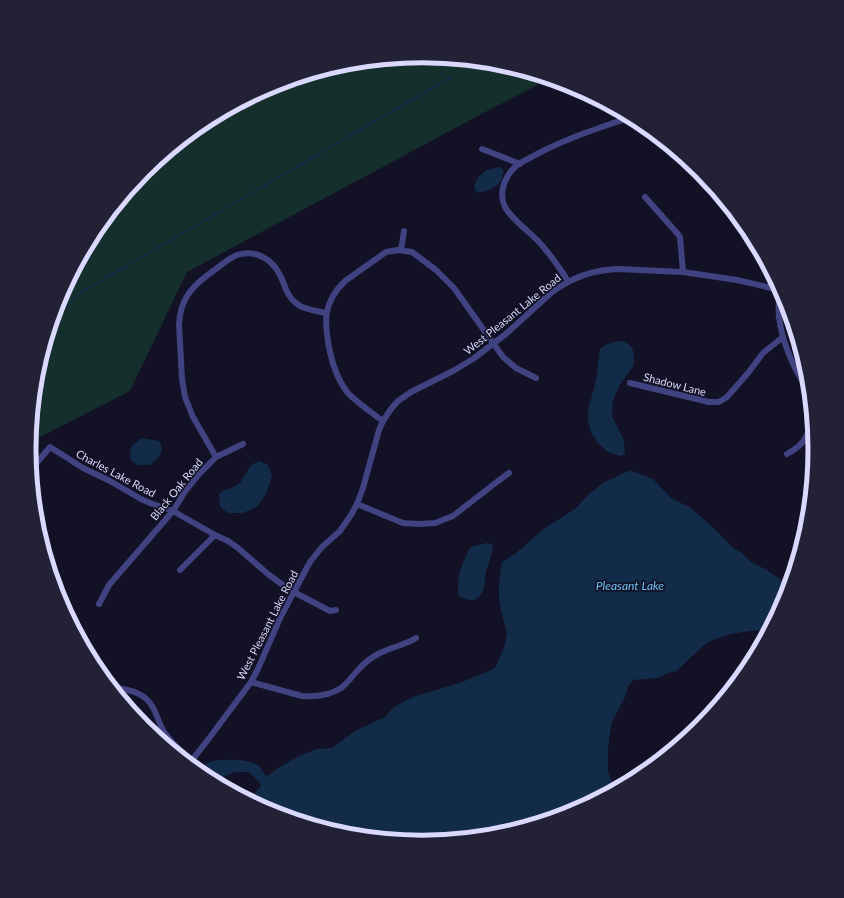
<svg xmlns="http://www.w3.org/2000/svg" width="844" height="898" viewBox="0 0 844 898" font-family="Lato,sans-serif">
  <style>
    .green { fill: #142f2c }
    .water { fill: #122b48 }
    .lines { fill: none; stroke-linecap: round; stroke-linejoin: round }
    .stream { stroke: #122b48; stroke-width: 1.5 }
    .minor { stroke: #404281; stroke-width: 6 }
    .labels { text-anchor: middle; dominant-baseline: central; stroke-width: 3.5; stroke-linejoin: round; paint-order: stroke }
    .street-label { font-size: 11px; fill: #dad8fc; stroke: #131125 }
    .water-label { font-size: 12px; font-style: italic; fill: #6ec1f4; stroke: #131125 }
    .rim { fill: none; stroke: #dad8fc; stroke-width: 5 }
  </style>
  <rect width="100%" height="100%" fill="#131125"/>
  <path class="green" d="M 422,56 L 499,64 L 549,79 L 489,110 L 187,272 L 130,391 L 30,442 L 37,372 L 59,298 L 95,230 L 144,171 L 183,139 L 310,74 L 346,64 Z"/>
  <g class="water">
    <path d="M 500,167 L 504,171 C 503,174 502,178 501,181 C 496,188 485,192 477,193 L 474,187 L 478,177 L 487,170 Z"/>
    <path d="M 623,341 C 635,346 634,354 634,365 L 619,386 L 613,400 L 612,416 L 624,440 L 625,454 L 621,456 L 608,452 L 597,442 L 591,432 L 588,421 L 588,411 L 596,380 L 600,349 L 605,345 L 614,342 Z"/>
    <path d="M 141,438 L 160,441 L 162,450 L 158,458 L 150,465 L 137,465 L 130,459 L 131,447 Z"/>
    <path d="M 259,461 L 268,465 L 272,475 L 267,492 L 258,506 L 243,513 L 228,513 L 220,507 L 219,494 L 224,490 L 232,488 L 240,483 L 251,465 Z"/>
    <path d="M 630,470 L 653,479 L 671,498 L 691,508 L 717,531 L 732,547 L 742,553 L 751,562 L 765,569 L 783,581 L 790,582 L 785,600 L 767,632 L 756,630 L 730,634 L 708,642 L 691,657 L 677,671 L 668,673 L 658,678 L 633,680 L 628,687 L 625,697 L 612,722 L 609,739 L 608,751 L 608,772 L 615,789 L 572,812 L 498,834 L 422,842 L 345,834 L 271,812 L 248,800 L 261,786 C 260,782 253,776 249,772 L 234,772 L 214,782 L 203,776 L 198,771 C 200,769 202,766 205,764 C 215,758 250,758 259,766 C 262,769 264,773 266,776 L 272,773 L 278,768 L 299,756 L 317,749 L 332,748 L 355,731 L 385,717 L 394,707 L 413,697 L 462,682 L 491,670 L 496,666 L 504,648 L 507,632 L 501,611 L 499,598 L 499,584 L 502,562 L 515,554 L 545,528 L 575,509 L 590,493 L 605,482 Z"/>
    <path d="M 487,543 L 492,544 L 493,547 C 492,555 489,563 486,571 C 485,577 485,584 483,590 C 479,603 467,602 458,595 C 458,589 458,582 459,575 C 461,567 466,554 471,547 Z"/>
    <path d="M 122,700 L 134,704 L 142,725 Z"/>
  </g>
  <g class="lines">
    <path class="stream" d="M 52,320 L 80,293 L 451,77"/>
    <g class="minor">
      <path d="M 482,149 L 520,164"/>
      <path d="M 645,197 L 677,233 L 680,237 L 683,272"/>
      <path d="M 401,250 L 404,231"/>
      <path d="M 568,281 C 559,267 549,252 537,240 C 528,231 511,218 505,207 C 498,193 505,176 516,166 C 522,161 531,158 537,154 C 567,138 599,128 631,117"/>
      <path d="M 780,289 C 779,298 778,308 779,317 C 782,343 795,372 810,393"/>
      <path d="M 630,383 L 709,402 L 719,402 L 727,397 L 748,373 L 763,353 L 783,337"/>
      <path d="M 383,421 C 371,412 357,403 347,392 C 338,380 333,366 330,352 C 324,323 322,303 345,281 L 386,252 L 398,250 L 412,252 L 436,270 L 454,288 L 503,357 L 516,368 L 536,378"/>
      <path d="M 787,454 C 803,445 805,440 812,424"/>
      <path d="M 216,457 L 193,417 L 185,397 L 182,379 L 179,325 C 180,301 190,288 209,274 C 216,269 229,258 237,255 C 255,249 272,259 280,275 C 285,285 287,297 297,304 C 305,310 317,311 326,313"/>
      <path d="M 31,470 L 50,447 L 83,468 L 110,481 L 141,499 L 150,503 L 173,511 L 215,535 L 228,541 L 238,548 L 269,575 L 290,590 L 330,611 L 336,610"/>
      <path d="M 357,504 L 403,523 L 419,524 L 435,523 L 453,516 L 498,481 L 509,473"/>
      <path d="M 180,570 L 215,535"/>
      <path d="M 99,604 L 109,585 L 173,511 L 186,490 L 199,474 L 216,457 L 243,444"/>
      <path d="M 251,682 L 302,696 C 316,697 329,696 341,688 C 348,683 352,676 358,670 C 364,663 372,657 380,653 C 392,647 405,645 416,638"/>
      <path d="M 112,687 C 127,690 143,691 152,706 C 157,714 159,724 164,732 C 172,743 182,752 191,761"/>
      <path d="M 189,764 L 210,737 L 251,682 L 257,671 L 281,616 L 310,562 L 322,547 L 340,531 L 351,515 L 357,504 L 363,488 L 379,430 L 383,421 L 391,409 L 398,401 L 411,392 L 453,371 L 473,359 L 507,333 L 552,292 C 571,278 592,270 617,269 L 683,272 L 737,280 L 780,290"/>
    </g>
  </g>
  <g class="labels">
    <g class="street-label">
      <text transform="translate(512 314) rotate(-39)">West Pleasant Lake Road</text>
      <text transform="translate(675 384) rotate(14)">Shadow Lane</text>
      <text transform="translate(116 473) rotate(28)">Charles Lake Road</text>
      <text transform="translate(176 489) rotate(-51)">Black Oak Road</text>
      <text transform="translate(267 625) rotate(-63)">West Pleasant Lake Road</text>
    </g>
    <g class="water-label">
      <text x="630" y="585">Pleasant Lake</text>
    </g>
  </g>
  <path d="M0 0H844V898H0ZM36 449a386 386 0 1 1 772 0a386 386 0 1 1-772 0Z" fill="#232136" fill-rule="evenodd"/>
  <path class="rim" d="M36 449a386 386 0 1 1 772 0a386 386 0 1 1-772 0Z"/>
</svg>
